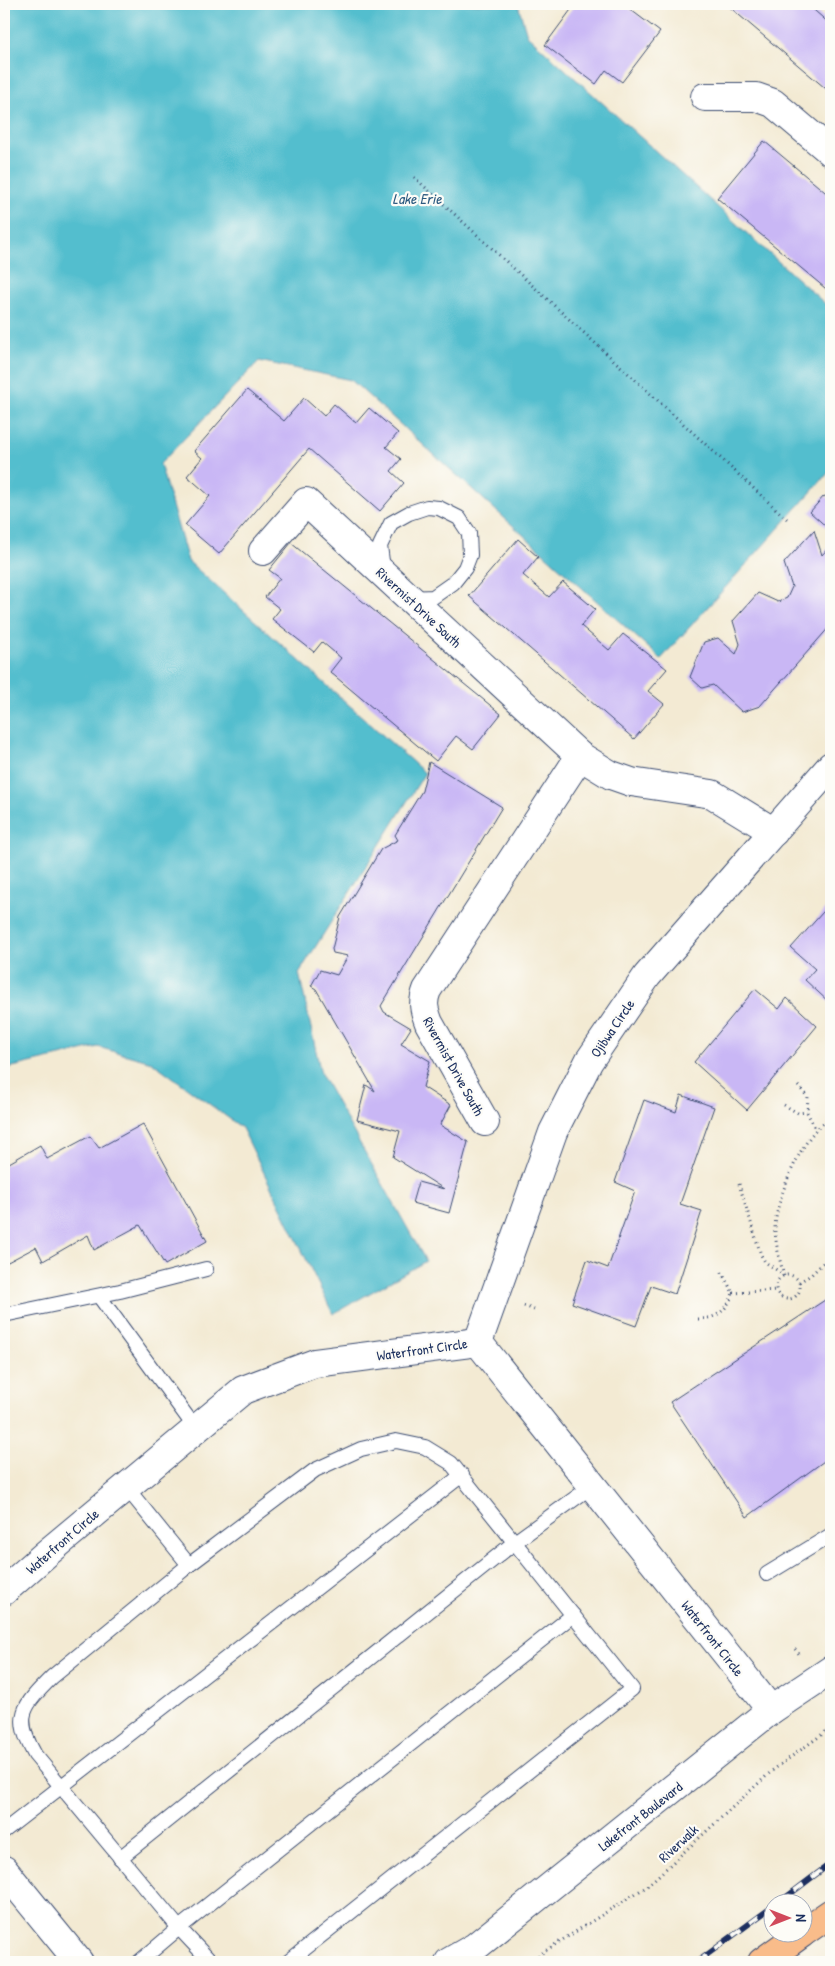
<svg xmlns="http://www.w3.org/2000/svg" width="835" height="1966" viewBox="0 0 835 1966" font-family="'Patrick Hand',sans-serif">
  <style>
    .water { fill: #53bece; stroke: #377696 }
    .building { fill: #c9b7f5 }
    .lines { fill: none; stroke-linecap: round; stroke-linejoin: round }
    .lane-casing { stroke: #3b4b70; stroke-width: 16 }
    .street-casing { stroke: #3b4b70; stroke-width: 30 }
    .highway-casing { stroke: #3b4b70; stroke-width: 30 }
    .path { stroke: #3b4b70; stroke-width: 3; stroke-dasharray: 1 4; stroke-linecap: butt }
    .lane { stroke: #fff; stroke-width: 14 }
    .street { stroke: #fff; stroke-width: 28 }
    .highway { stroke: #f9bc8a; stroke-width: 28 }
    .rail-casing { stroke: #1b2f5e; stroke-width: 5.5 }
    .rail { stroke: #fdfcf7; stroke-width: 4; stroke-dasharray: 11; stroke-linecap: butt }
    .labels { text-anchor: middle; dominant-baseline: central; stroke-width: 4.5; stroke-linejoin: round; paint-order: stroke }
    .street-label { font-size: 14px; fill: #1b2f5e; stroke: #fdfcf7 }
    .water-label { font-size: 15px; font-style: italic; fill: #2c5a80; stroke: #fdfcf7 }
  </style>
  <rect width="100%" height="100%" fill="#fdfcf7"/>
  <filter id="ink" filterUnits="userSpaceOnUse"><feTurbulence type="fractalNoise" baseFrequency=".02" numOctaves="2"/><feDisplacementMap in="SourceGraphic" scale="10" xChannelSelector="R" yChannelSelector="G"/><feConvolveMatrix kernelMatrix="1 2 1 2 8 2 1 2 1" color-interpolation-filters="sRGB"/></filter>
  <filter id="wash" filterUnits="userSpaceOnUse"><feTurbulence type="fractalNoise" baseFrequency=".0096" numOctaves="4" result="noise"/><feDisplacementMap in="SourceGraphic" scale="20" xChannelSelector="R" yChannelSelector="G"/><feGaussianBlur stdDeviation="1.12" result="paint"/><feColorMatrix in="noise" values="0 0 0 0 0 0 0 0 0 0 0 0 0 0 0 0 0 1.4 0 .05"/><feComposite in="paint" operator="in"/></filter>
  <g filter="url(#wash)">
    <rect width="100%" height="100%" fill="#f3ead3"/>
    <path class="water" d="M 4,4 L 518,4 L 527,35 L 831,309 L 831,470 L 661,659 L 351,380 L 259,361 L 160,464 L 188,561 L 425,773 L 299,973 L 321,1074 L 426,1261 L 333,1314 L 242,1128 L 152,1062 L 98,1047 L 4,1069 Z"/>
    <g id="blocks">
      <g class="building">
        <path d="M 569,4 L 623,4 L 660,32 L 622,82 L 606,70 L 596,84 L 545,45 L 573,7 Z"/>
        <path d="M 726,4 L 807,4 L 831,25 L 831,93 Z"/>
        <path d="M 764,141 L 831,197 L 831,293 L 717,198 Z"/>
        <path d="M 247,390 L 284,421 L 304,398 L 324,416 L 334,404 L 356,423 L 369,408 L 398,433 L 386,447 L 401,459 L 391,471 L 404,483 L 380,511 L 309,449 L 219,554 L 185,525 L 210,496 L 187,476 L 202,458 L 194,451 Z"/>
        <path d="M 824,496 L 831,499 L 831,531 L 810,512 Z"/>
        <path d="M 814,530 L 822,555 L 831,545 L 831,625 L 760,706 L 742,712 L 713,685 L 702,688 L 690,677 L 704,642 L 718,638 L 736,654 L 740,644 L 733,621 L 758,593 L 778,602 L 787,598 L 792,587 L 784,563 Z"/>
        <path d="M 518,539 L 538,557 L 523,575 L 549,597 L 563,582 L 595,609 L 581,626 L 609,650 L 623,634 L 667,669 L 648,691 L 664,704 L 634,739 L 469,596 Z"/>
        <path d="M 291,543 L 501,714 L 473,749 L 456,736 L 436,761 L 330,672 L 341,658 L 322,642 L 314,652 L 272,619 L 280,609 L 265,597 L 280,578 L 269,570 Z"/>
        <path d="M 429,762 L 502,807 L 381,1006 L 384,1012 L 411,1028 L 401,1044 L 430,1061 L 423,1087 L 451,1105 L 440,1125 L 468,1142 L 449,1213 L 412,1203 L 418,1182 L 444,1189 L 393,1157 L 400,1131 L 357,1120 L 366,1085 L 375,1091 L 316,989 L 311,986 L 320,970 L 337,975 L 348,956 L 333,953 L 332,949 L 340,917 L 381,849 L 398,840 L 395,835 L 422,791 Z"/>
        <path d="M 831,903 L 831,1004 L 805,980 L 815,969 L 791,948 Z"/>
        <path d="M 755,989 L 779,1009 L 787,998 L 817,1026 L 747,1110 L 694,1062 Z"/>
        <path d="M 681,1095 L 714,1107 L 680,1204 L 702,1211 L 675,1294 L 651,1286 L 636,1326 L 572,1303 L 587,1260 L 608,1268 L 635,1191 L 615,1182 L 644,1100 L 676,1112 Z"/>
        <path d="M 143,1124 L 207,1241 L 165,1265 L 140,1225 L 94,1250 L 88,1235 L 43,1261 L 36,1247 L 4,1264 L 4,1166 L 40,1145 L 47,1159 L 90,1136 L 99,1148 Z"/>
        <path d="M 831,1296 L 831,1456 L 747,1517 L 670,1402 Z"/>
      </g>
    </g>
  </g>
  <g filter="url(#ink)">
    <use href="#blocks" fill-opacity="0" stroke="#3b4b70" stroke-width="1"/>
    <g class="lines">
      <defs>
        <g id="lane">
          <path d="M 383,569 L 380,546 L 391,523 L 409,513 L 427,507 L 439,508 L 459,518 L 469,533 L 470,555 L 465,568 L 453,583 L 433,597 L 410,598"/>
          <path d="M 99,1296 L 196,1429"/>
          <path d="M 4,1315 L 120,1291 L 206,1269"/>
          <path d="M 126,1487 L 189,1565"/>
          <path d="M 767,1574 L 831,1535"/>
          <path d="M 4,1831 L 462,1475"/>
          <path d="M 120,1858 L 515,1542 L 592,1486"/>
          <path d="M 139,1962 L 179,1928 L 573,1615"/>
          <path d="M 211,1962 L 179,1928 L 35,1755 C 13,1716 23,1706 52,1677 L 189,1565 L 315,1470 L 361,1449 L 396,1441 L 425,1447 L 451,1463 L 632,1689 L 288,1962"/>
        </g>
        <g id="street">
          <path d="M 705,97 L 756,97 L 773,103 L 831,152"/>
          <path d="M 263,551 L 306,502 L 580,756 L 611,775 L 631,782 L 712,794 L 774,832"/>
          <path d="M 485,1122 L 429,1023 C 424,1010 422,1003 427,990 L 580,756"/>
          <path d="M 478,1342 L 553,1132 L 589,1061 L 647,976 L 831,766"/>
          <path d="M 478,1342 L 771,1710"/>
          <path d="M 4,1591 L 47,1553 L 243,1390 L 315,1363 L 478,1342"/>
          <path d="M 4,1870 L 79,1962"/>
          <path d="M 449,1962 L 475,1947 L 771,1710 L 831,1670"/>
        </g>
        <g id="highway">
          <path d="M 802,1933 L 831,1913"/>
          <path d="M 762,1962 L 801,1934"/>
        </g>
      </defs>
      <use href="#lane" class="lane-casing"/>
      <use href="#street" class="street-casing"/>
      <use href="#highway" class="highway-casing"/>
      <g class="path">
        <path d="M 414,177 L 787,519"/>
        <path d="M 798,1086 L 808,1097 L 807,1112 L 816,1130"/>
        <path d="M 784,1105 L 798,1113 L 807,1112"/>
        <path d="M 739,1184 L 761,1255 L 765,1262 L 784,1275"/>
        <circle cx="788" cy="1287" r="12"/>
        <path d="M 784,1276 C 780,1261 776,1246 775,1231 C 774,1204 797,1152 814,1132 C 819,1126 826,1122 831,1116"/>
        <path d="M 799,1282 L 811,1275 L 831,1255"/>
        <path d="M 733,1293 L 776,1290"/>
        <path d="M 524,1306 L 534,1310"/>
        <path d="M 698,1319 C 716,1319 727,1311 733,1293 L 721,1271"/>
        <path d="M 795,1649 L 799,1654"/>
        <path d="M 530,1962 L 545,1951 L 646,1887 L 773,1770 L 831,1728"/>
      </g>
      <use href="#lane" class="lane"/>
      <use href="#street" class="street"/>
      <use href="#highway" class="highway"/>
      <defs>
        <g id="rail">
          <path d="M 777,1904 L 831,1863"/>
          <path d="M 697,1962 L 772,1907"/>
        </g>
      </defs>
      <use href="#rail" class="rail-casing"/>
      <use href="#rail" class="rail"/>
    </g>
  </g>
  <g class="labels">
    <g class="street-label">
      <text transform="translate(419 607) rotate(43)">Rivermist Drive South</text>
      <text transform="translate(612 1028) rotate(-56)">Ojibwa Circle</text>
      <text transform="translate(454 1066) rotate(61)">Rivermist Drive South</text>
      <text transform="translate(422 1349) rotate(-8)">Waterfront Circle</text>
      <text transform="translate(62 1541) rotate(-41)">Waterfront Circle</text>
      <text transform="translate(713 1638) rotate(52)">Waterfront Circle</text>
      <text transform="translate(640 1816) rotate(-38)">Lakefront Boulevard</text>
      <text transform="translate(678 1843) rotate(-43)">Riverwalk</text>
    </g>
    <g class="water-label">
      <text x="417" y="198">Lake Erie</text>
    </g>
  </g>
  <rect width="835" height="1966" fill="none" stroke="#fdfcf7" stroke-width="20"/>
  <g transform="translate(788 1918) rotate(90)"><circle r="24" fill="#fdfcf7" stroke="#a3aaba"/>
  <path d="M0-4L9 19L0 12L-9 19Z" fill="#d1495b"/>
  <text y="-8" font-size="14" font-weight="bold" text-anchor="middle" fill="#1b2f5e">N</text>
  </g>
</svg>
